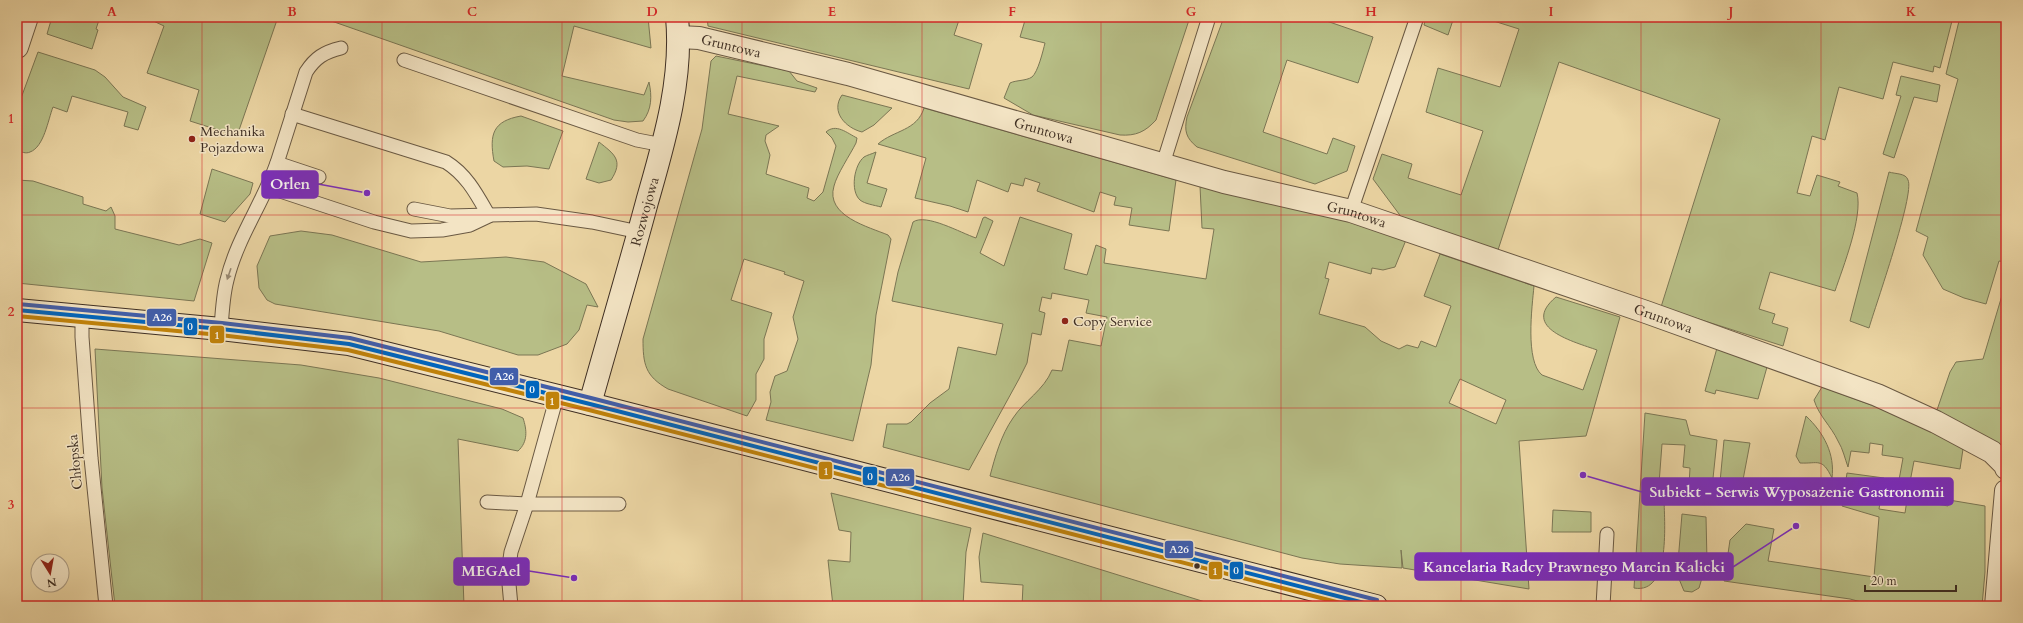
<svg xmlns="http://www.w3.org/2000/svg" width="2023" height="623" viewBox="0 0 2023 623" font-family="Cardo,serif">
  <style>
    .green { fill: #b7be86; stroke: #7b7654; fill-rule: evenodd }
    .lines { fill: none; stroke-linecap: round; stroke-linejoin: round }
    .lane-casing { stroke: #6a5943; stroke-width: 15 }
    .street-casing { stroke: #6a5943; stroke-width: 24 }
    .secondary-casing { stroke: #3f2f23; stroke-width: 24 }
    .lane { stroke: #f3e4c4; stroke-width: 13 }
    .street { stroke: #f3e4c4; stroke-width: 22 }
    .secondary { stroke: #f3e4c4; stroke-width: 22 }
    .bus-1-casing { stroke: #f3e4c4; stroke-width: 7 }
    .bus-2-casing { stroke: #f3e4c4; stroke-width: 7 }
    .bus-3-casing { stroke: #f3e4c4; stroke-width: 7 }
    .bus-1 { stroke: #0065bd; stroke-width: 4 }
    .bus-2 { stroke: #c0820a; stroke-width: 4 }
    .bus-3 { stroke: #415eaa; stroke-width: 4 }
    .oneway { fill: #998a74 }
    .grid { fill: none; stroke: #d62828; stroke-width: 1; stroke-opacity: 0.55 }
    .poi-dot { fill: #8f2418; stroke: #f3e4c4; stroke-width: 1.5 }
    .bus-dot { fill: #3f2f23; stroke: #f3e4c4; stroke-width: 1.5 }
    .labels { text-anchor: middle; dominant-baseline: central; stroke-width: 3; stroke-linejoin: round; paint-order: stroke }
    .street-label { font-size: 14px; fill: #3f2f23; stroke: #f3e4c4 }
    .poi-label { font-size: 14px; fill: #3f2f23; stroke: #f3e4c4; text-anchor: start }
    .leader { fill: none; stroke: #7b2cbf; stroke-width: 1.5 }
    .callout-dot { fill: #7b2cbf; stroke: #f3e4c4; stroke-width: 1.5 }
    .callout { fill: #7b2cbf; stroke: #7b2cbf; stroke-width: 1.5 }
    .callout-label { font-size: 15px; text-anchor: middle; font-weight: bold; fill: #fff }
    .line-badge { stroke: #f3e4c4; stroke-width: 1.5 }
    .badge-label { font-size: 11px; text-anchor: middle; font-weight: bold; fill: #fff }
    .neatline { fill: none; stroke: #d62828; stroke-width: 1.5 }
    .grid-label { font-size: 13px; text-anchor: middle; font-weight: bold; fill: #d62828 }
  </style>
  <rect width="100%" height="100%" fill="#ecd6a4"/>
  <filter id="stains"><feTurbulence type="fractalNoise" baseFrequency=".005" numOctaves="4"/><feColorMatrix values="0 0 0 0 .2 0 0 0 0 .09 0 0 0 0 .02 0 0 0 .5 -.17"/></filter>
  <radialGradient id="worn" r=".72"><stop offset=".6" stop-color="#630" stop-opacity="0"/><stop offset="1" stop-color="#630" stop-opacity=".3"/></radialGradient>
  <g class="green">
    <path d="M 52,17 L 100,17 L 96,29 L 98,30 L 92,49 L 47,34 Z"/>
    <path d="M 147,17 L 278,17 L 237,136 L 190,121 L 199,90 L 147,73 L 164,26 L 147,18 Z"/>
    <path d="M 320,17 L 648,17 L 651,48 L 574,26 L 562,76 L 644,95 L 649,82 C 652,96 652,109 643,121 L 628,122 L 614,120 Z"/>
    <path d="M 707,17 L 960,17 L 954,35 L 982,44 L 969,89 L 708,26 Z"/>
    <path d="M 1026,17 L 1190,17 L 1156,120 C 1145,132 1136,136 1120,135 L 1033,115 L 1004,98 L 1010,83 C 1016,80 1026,81 1032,77 C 1038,72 1043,51 1045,43 L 1020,37 Z"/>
    <path d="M 1224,17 L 1315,17 L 1373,37 L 1358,83 L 1287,60 L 1263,132 L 1327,154 L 1333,138 L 1355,146 L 1347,171 L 1315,184 L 1197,147 C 1186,138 1184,131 1187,117 Z"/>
    <path d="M 1426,17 L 1454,17 L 1448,35 L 1424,25 Z"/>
    <path d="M 1481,17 L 1953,17 L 1940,68 L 1934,66 L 1933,72 L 1893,62 L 1883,99 L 1839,87 L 1825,140 L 1812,136 L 1797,193 L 1810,196 L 1817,175 L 1840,182 L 1838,186 L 1857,193 C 1863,217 1843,267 1835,291 L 1770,272 L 1759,309 L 1775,314 L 1772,323 L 1788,328 L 1783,346 L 1661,307 L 1720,119 L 1559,62 L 1498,250 L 1402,218 L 1373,179 L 1382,154 L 1412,164 L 1408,178 L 1461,195 L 1483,131 L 1426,112 L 1438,68 L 1500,87 L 1519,29 Z"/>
    <path d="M 1960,17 L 2006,17 L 2006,262 L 1999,261 L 1986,304 L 1964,298 L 1943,289 L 1923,255 L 1928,237 L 1916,231 L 1958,79 L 1946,74 Z"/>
    <path d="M 38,52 L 95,70 L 105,77 L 123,97 L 146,107 L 138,130 L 124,126 L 128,112 L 72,96 L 67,112 L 53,107 C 48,120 44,147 30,152 C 26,154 21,152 17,150 L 17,109 Z"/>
    <path d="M 716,56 L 789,71 L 797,81 L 817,88 L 815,92 L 737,76 L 728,114 L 779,126 L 766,135 L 765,141 L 770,155 L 766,174 L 809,188 L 807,198 L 814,201 L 823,192 L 836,146 L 832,138 L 826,132 C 836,123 847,133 857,138 L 856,143 C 850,155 837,174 834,186 C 825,216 869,227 888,235 L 891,239 L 876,315 L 871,365 L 853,441 L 766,420 L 771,402 L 770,392 L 775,376 L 787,371 L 798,339 L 793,317 L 804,281 L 784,274 L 785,272 L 744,259 L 731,300 L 772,313 L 764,339 L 764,359 L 756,374 L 756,400 L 747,416 L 668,389 C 645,376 643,364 643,339 L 702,129 L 711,61 Z"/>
    <path d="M 1901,76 L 1940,85 L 1937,102 L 1914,97 L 1894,158 L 1883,154 L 1901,96 L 1896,95 Z"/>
    <path d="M 842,95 L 892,108 L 874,125 L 862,132 C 846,128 830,112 842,95 Z"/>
    <path d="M 924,108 L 1176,180 L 1169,231 L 1129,225 L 1132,208 L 1114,205 L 1116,197 L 1100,192 L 1094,212 L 1037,191 L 1040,183 L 1025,178 L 1023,186 L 1011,183 L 1008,192 L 977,180 L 968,212 L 950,206 L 915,198 L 926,158 L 878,144 C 894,130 917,131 924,108 Z"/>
    <path d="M 521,116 L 563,131 L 549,169 L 527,166 L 503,167 L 494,161 C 489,134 493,121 521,116 Z"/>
    <path d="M 599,142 C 614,154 624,160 611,180 L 599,183 L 586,179 Z"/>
    <path d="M 876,152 L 867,183 L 887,189 L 881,207 C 874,205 865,204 860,200 C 850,191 854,165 864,157 C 867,155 872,154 876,152 Z"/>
    <path d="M 212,169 L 253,183 L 250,194 L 225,222 L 200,214 Z"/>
    <path d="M 1889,172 C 1895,174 1906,173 1908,180 C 1915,194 1875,307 1869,328 L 1850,321 Z"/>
    <path d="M 17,180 L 33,181 L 83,197 L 83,204 L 106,211 L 111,207 L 115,216 L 115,229 L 179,245 L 200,239 L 212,243 L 194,301 L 17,283 Z"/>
    <path d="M 1200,186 L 1365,224 L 1406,240 L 1395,267 L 1383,270 L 1372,268 L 1371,274 L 1329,262 L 1325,278 L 1329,279 L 1319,314 L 1365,327 L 1381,341 L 1399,349 L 1407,345 L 1418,348 L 1421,341 L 1436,347 L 1451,306 L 1424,296 L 1440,254 L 1534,286 C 1532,307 1525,361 1542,375 L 1583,390 L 1597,350 C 1575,342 1519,328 1556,297 L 1620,317 L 1586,436 L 1519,441 L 1529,589 L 1403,568 L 1401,550 L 1402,568 L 1340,564 L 1302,558 L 990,476 C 995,457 1001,435 1013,418 C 1024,401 1044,390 1052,370 L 1062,371 L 1069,340 L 1101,346 L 1107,317 L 1086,313 L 1089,300 L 1052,293 L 1051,299 L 1042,297 L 1039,311 L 1045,313 L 1041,335 L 1032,333 L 1027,363 L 1019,379 L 969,470 L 883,447 L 887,424 L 907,424 L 911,422 L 930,403 L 949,389 L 958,347 L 996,355 L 1003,324 L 892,301 L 898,272 L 913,222 C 926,213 961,233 976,238 L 983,218 L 985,217 L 993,221 L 980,253 L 1004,266 L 1020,217 L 1072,234 L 1064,269 L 1087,275 L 1096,245 L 1106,249 L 1104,263 L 1206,279 L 1214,229 L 1202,228 ZM 1460,379 L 1506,400 L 1496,424 L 1449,403 Z"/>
    <path d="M 301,231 L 332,235 L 421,262 L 506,257 L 544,262 L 586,284 L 598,307 L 587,305 L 579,330 L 567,344 L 538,355 L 518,355 L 439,331 L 275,304 L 267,300 L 259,288 L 257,266 L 270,236 Z"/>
    <path d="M 2006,282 L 2006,417 L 2002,447 L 1940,413 L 1937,410 L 1950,372 L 1956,362 L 1983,359 Z"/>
    <path d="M 1717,348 L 1767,367 L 1758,399 L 1716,390 L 1715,394 L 1705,391 Z"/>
    <path d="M 95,349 L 301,365 L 379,378 L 502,409 L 523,418 C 527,430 528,442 518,451 L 458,439 L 464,606 L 115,606 L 102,488 Z"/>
    <path d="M 1822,387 L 1918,422 L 1963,449 L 1960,469 L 1914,461 L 1910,482 L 1899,480 L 1903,458 L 1882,455 L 1883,445 L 1870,443 L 1869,453 L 1851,451 L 1848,467 C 1845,459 1843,449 1838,441 C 1831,426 1819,416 1814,400 Z"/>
    <path d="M 1645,413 L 1686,420 L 1690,435 L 1717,440 L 1712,488 L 1689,485 L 1690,468 L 1683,467 L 1685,445 L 1662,444 L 1658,497 L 1664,497 C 1664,519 1672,595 1634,588 Z"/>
    <path d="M 1806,416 C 1824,433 1835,454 1832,478 C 1822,457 1818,464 1800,463 L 1796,456 Z"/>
    <path d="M 1724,440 L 1750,443 L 1742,485 L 1720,482 Z"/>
    <path d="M 1847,473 L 1884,478 L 1879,509 L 1905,513 L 1909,487 L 1927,490 L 1926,502 L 1948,506 L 1949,500 L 1985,506 L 1985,572 L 1982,606 L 1876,606 L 1850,599 L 1724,581 L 1730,540 L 1746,524 L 1774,529 L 1768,561 L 1874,577 L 1879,517 L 1842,506 Z"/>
    <path d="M 831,493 L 971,528 L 966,552 L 963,606 L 867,606 L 866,603 L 833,606 L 828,560 L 850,562 L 851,532 L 839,530 Z"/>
    <path d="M 1553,510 L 1591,512 L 1591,532 L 1552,532 Z"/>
    <path d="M 1682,514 L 1706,517 L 1707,561 L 1699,588 L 1692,592 L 1684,591 L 1677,574 Z"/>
    <path d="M 983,533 L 1218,606 L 1022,606 L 1023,585 L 981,582 L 979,557 Z"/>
  </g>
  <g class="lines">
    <defs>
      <g id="lane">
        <path d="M 404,60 L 637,140 L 663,145"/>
        <path d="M 277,163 L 306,72 C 315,58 324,52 341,48"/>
        <path d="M 1163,164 L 1209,17"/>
        <path d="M 268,187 L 374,222 L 411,231 L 442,230 L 470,225 L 489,216 C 477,195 467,175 446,162 L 292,114"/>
        <path d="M 414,209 L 450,216 L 536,214 L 592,222 L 639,232"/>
        <path d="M 1351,211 L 1417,17"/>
        <path d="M 82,315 L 82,337 L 91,458 L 106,606"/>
        <path d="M 221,329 C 222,313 223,295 227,280 C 237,238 263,203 277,163 L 319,177"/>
        <path d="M 487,502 L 527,504 L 619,504"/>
        <path d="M 511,606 L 508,573 L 511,552 L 527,504 L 557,396"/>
        <path d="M 1603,606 L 1607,534"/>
      </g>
      <g id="street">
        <path id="s1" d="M 679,37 L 699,38 L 848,74 L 1224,182 L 1351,211 L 1646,312 L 1877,395 L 1936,422 L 1992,452 L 2005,465 L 2006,468"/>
        <path d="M 17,47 L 27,17"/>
        <path d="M 1996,606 L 2006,491"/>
      </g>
      <g id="secondary">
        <path d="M 17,310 L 221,329 L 349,344 L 590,404 L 1376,606"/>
        <path id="s2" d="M 590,404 C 609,336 629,269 647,202 C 664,142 683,80 677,17"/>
      </g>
    </defs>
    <use href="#lane" class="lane-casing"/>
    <use href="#street" class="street-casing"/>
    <use href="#secondary" class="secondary-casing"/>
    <use href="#lane" class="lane"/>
    <use href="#street" class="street"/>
    <use href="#secondary" class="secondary"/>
    <defs>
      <path id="bus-1" d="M 17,310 L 221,329 L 349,344 L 590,404 L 1376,606"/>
      <path id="bus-2" d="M 17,316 L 220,335 L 348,350 L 589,410 L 1352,606"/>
      <path id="bus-3" d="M 18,304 L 222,323 L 350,338 L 591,398 L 1377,600"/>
    </defs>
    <use href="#bus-1" class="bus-1-casing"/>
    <use href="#bus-2" class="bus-2-casing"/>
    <use href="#bus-3" class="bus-3-casing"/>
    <use href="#bus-1" class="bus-1"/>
    <use href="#bus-2" class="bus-2"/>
    <use href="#bus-3" class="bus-3"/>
  </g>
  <defs><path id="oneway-solid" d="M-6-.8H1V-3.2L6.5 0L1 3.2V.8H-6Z"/></defs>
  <use class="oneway" href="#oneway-solid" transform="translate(229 274) rotate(109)"/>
  <path class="grid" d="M 202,17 L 202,606M 382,17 L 382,606M 562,17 L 562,606M 742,17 L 742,606M 922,17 L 922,606M 1101,17 L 1101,606M 1281,17 L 1281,606M 1461,17 L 1461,606M 1641,17 L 1641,606M 1821,17 L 1821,606M 17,215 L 2006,215M 17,408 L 2006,408"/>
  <g class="poi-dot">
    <circle cx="192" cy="139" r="4"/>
    <circle cx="1065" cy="321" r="4"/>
  </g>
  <circle class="bus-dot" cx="1197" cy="566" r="3.5"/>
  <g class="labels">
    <g class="street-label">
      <text stroke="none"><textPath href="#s1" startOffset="53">Gruntowa</textPath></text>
      <text stroke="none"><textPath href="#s1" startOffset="377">Gruntowa</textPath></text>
      <text stroke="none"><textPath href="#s2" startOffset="200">Rozwojowa</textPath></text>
      <text stroke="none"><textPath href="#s1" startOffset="701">Gruntowa</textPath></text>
      <text stroke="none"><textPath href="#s1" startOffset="1025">Gruntowa</textPath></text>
      <text transform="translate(75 462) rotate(-95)">Chłopska</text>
    </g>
    <g class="poi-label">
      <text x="200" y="131">Mechanika<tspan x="200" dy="16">Pojazdowa</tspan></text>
      <text x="1073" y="321">Copy Service</text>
    </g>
  </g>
  <path class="leader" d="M367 193L318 184M1583 475L1642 492M1796 526L1733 567M574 578L529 571"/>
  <g class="callout-dot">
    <circle cx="367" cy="193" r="4"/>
    <circle cx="1583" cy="475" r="4"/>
    <circle cx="1796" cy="526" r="4"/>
    <circle cx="574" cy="578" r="4"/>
  </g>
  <g class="callout">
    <rect x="262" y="171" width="56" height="27" rx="4"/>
    <rect x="1642" y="478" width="311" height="27" rx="4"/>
    <rect x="1415" y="553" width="318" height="27" rx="4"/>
    <rect x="454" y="558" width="75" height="27" rx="4"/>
  </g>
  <g class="callout-label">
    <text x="290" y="189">Orlen</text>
    <text x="1797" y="497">Subiekt - Serwis Wyposażenie Gastronomii</text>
    <text x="1574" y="572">Kancelaria Radcy Prawnego Marcin Kalicki</text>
    <text x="491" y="576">MEGAel</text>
  </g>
  <g class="line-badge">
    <rect x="146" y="308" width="31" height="19" rx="4" fill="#415eaa"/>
    <rect x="183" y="317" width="15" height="19" rx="4" fill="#0065bd"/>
    <rect x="209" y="325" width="16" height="19" rx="4" fill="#c0820a"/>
    <rect x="489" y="367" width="30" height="19" rx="4" fill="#415eaa"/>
    <rect x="525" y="380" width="15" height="19" rx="4" fill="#0065bd"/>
    <rect x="545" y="391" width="15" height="19" rx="4" fill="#c0820a"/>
    <rect x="818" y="461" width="15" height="19" rx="4" fill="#c0820a"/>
    <rect x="862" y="466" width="16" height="20" rx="4" fill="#0065bd"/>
    <rect x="885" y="468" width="30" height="19" rx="4" fill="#415eaa"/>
    <rect x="1164" y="540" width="30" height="19" rx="4" fill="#415eaa"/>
    <rect x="1229" y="561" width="15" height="19" rx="4" fill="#0065bd"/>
    <rect x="1208" y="561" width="15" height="19" rx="4" fill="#c0820a"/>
  </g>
  <g class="badge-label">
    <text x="162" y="321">A26</text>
    <text x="190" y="330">0</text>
    <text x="217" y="339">1</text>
    <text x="504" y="380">A26</text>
    <text x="532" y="393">0</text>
    <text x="552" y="405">1</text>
    <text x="826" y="475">1</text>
    <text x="870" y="480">0</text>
    <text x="900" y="481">A26</text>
    <text x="1179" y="553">A26</text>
    <text x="1236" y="574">0</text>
    <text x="1215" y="575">1</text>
  </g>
  <rect width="2023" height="623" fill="none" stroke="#ecd6a4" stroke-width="44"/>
  <g transform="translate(50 573) rotate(169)"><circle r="19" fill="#f3e4c4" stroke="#ab9c84"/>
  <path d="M0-3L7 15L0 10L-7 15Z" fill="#8f2418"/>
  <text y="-6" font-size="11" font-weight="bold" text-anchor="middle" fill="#3f2f23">N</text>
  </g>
  <path d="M1865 585v6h91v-6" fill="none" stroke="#3f2f23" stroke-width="2"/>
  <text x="1871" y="585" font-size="12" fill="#3f2f23" stroke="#f3e4c4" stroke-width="3" paint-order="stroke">20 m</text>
  <rect x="22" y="22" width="1979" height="579" class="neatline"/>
  <g class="grid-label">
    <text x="112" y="16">A</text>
    <text x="292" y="16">B</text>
    <text x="472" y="16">C</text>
    <text x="652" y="16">D</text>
    <text x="832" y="16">E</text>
    <text x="1012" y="16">F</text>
    <text x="1191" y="16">G</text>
    <text x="1371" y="16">H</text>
    <text x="1551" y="16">I</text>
    <text x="1731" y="16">J</text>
    <text x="1911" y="16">K</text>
    <text x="11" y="123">1</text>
    <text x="11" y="316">2</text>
    <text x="11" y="509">3</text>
  </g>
  <rect width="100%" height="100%" filter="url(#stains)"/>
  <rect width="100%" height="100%" fill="url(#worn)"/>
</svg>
